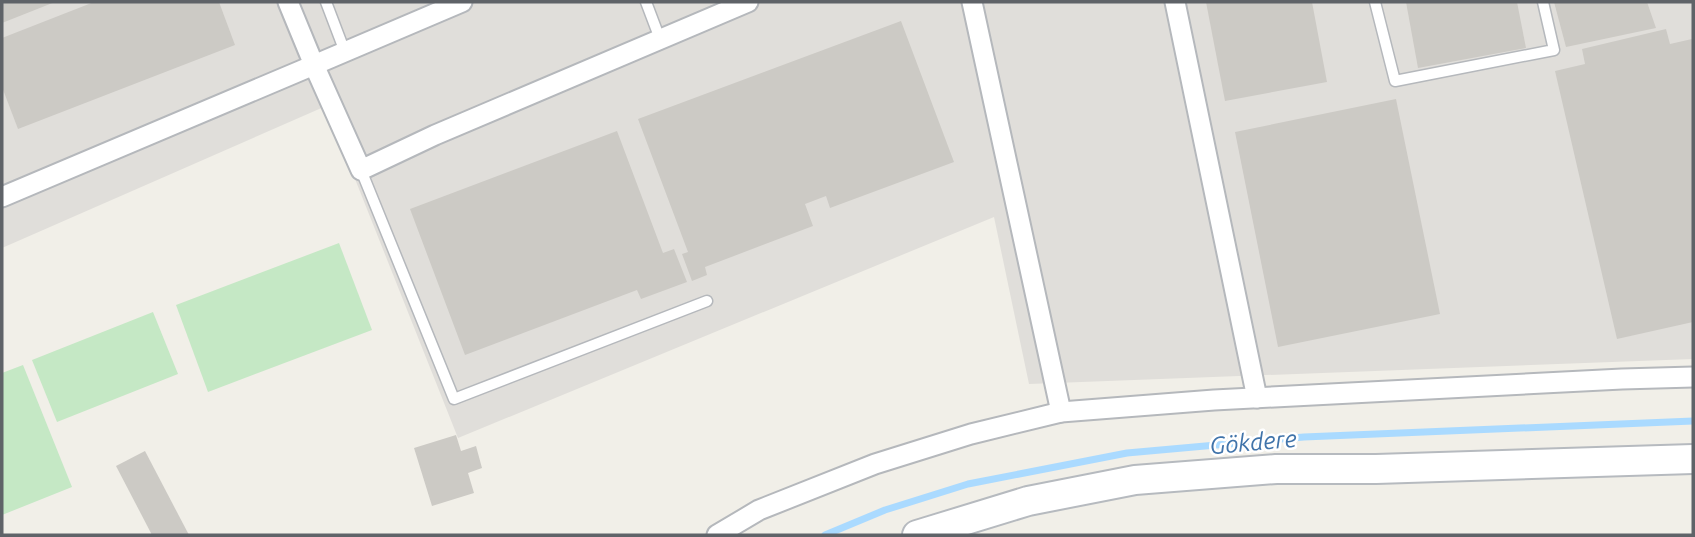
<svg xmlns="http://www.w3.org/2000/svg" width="1695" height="537" viewBox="0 0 1695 537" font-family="Ubuntu,sans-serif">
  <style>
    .industrial { fill: #e0deda }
    .green { fill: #c5e8c5 }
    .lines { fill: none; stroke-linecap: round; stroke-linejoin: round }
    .stream { stroke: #aadaff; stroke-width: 7 }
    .building { fill: #cccac5 }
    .lane-casing { stroke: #b5b8bc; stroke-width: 13 }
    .street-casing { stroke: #b5b8bc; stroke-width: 23 }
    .secondary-casing { stroke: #b6babf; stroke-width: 32 }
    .lane { stroke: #fff; stroke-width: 10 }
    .street { stroke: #fff; stroke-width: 19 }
    .secondary { stroke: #fff; stroke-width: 28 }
    .labels { text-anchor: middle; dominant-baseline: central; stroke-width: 5; stroke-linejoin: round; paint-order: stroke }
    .water-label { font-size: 24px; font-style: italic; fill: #4174aa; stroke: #fff }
  </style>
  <rect width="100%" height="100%" fill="#f1efe8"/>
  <path class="industrial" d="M 2,2 L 1693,2 L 1693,359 L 1029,384 L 994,217 L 458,438 L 326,106 L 2,248 Z"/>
  <g class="green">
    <path d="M 339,243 L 372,330 L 208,392 L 176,305 Z"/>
    <path d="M 153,312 L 178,374 L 57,422 L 32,360 Z"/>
    <path d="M 23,365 L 72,487 L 2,515 L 2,373 Z"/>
  </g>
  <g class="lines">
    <path class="stream" d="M 825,535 L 885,510 L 968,484 L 1127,453 L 1304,437 L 1693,421"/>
  </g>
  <g class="building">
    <path d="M 2,2 L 55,2 L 2,23 Z"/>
    <path d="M 94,2 L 219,2 L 235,45 L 18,129 L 2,87 L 2,38 Z"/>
    <path d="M 1206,2 L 1312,2 L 1327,82 L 1225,101 Z"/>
    <path d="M 1406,2 L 1517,2 L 1526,48 L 1418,68 Z"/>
    <path d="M 1554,2 L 1647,2 L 1656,28 L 1566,47 Z"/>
    <path d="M 901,21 L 954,162 L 830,208 L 826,196 L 805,204 L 813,226 L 705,267 L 707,275 L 692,281 L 682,254 L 688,252 L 638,119 Z"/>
    <path d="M 1666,29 L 1670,44 L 1692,39 L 1693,47 L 1693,322 L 1617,339 L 1555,71 L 1585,64 L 1582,49 Z"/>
    <path d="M 1396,99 L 1440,314 L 1278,347 L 1235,132 Z"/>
    <path d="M 617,131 L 663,253 L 674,249 L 687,282 L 641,299 L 637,290 L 465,355 L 410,209 Z"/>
    <path d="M 456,435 L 461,451 L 476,446 L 482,468 L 468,473 L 474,493 L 432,506 L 414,448 Z"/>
    <path d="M 145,451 L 189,535 L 152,535 L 116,466 Z"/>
  </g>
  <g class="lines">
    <defs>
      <g id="lane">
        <path d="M 326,2 L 345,52"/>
        <path d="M 646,2 L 660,39"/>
        <path d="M 1375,2 L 1395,81 L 1554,50 L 1543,2"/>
        <path d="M 361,170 L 454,399 L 707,301"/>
      </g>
      <g id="street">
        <path d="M 462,2 L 314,65 L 361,170 L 435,135 L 748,2"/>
        <path d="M 972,2 L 1061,412"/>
        <path d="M 1175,2 L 1257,398"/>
        <path d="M 2,197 L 314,65 L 288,2"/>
        <path d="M 717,535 L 759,510 L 875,464 L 971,434 L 1061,412 L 1214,400 L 1622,379 L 1693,377"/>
      </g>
      <path id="secondary" d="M 917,535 L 1028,501 L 1135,480 L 1276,469 L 1376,469 L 1693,459"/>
    </defs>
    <use href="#lane" class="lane-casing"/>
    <use href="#street" class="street-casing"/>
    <use href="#secondary" class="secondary-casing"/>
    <use href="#lane" class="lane"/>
    <use href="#street" class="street"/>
    <use href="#secondary" class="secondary"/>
  </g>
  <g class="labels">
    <g class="water-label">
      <text transform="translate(1253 442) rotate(-5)">Gökdere</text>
    </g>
  </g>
  <rect width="1695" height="537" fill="none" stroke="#5f6368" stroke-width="7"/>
</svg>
